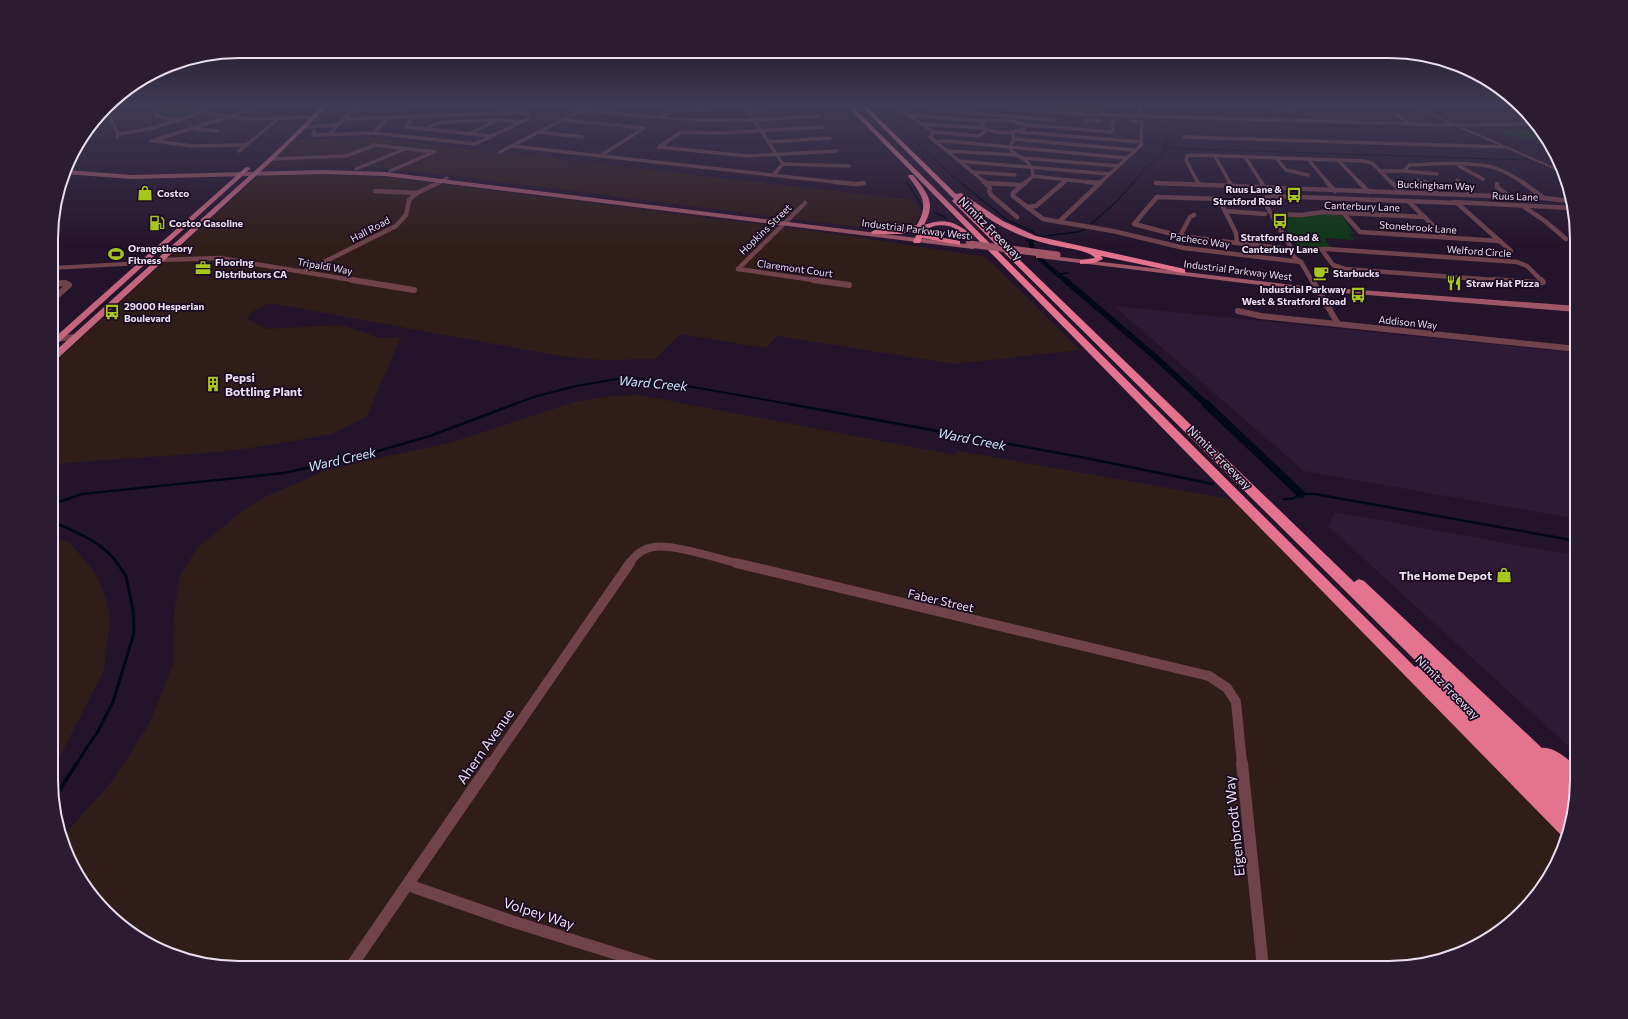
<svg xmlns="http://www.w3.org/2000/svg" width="1628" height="1019" viewBox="0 0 1628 1019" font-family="Commissioner,sans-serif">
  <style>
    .built { fill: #2e1a37 }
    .industrial { fill: #301d1a }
    .green { fill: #0e3717 }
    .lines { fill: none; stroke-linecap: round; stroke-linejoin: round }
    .stream-far5 { stroke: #000819; stroke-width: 1 }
    .stream-far4 { stroke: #000819; stroke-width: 1.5 }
    .stream-far3 { stroke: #000819; stroke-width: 2 }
    .stream-far2 { stroke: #000819; stroke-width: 2.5 }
    .stream-far1 { stroke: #000819; stroke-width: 3 }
    .stream { stroke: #000819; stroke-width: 4 }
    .canal-far2 { stroke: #000819; stroke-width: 4.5 }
    .canal-far1 { stroke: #000819; stroke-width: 6 }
    .canal { stroke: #000819; stroke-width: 8 }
    .minor-far5 { stroke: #6f424c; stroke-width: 3.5 }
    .minor-far4 { stroke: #6f424c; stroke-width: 4.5 }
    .minor-far3 { stroke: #6f424c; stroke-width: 6 }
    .minor-far2 { stroke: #6f424c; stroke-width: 8 }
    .minor-far1 { stroke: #6f424c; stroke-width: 10 }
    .minor { stroke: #6f424c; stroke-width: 12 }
    .tertiary { fill: #6f424c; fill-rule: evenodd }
    .secondary { fill: #9f5667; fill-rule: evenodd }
    .primary { fill: #c3657c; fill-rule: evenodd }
    .motorway { fill: #e4738f; fill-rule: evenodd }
    .secondary-bridge { stroke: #9f5667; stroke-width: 7 }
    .labels { text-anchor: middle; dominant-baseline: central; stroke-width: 3.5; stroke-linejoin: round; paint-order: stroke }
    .far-street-label { font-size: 10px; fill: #e9deee; stroke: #1a0b21 }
    .far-poi-label { font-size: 10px; font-weight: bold; fill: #e9deee; stroke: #1a0b21; text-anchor: start }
    .street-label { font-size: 12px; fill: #e9deee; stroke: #1a0b21 }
    .poi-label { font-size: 12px; font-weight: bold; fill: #e9deee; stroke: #1a0b21; text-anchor: start }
    .water-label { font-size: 13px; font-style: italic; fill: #c9e6fe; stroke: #1a0b21 }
    .near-street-label { font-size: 14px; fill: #e9deee; stroke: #1a0b21 }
    .rim { fill: none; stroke: #e9deee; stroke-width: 2 }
  </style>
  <rect width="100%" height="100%" fill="#24142b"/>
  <g class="built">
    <path d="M 326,110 L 350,110 L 342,114 L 334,114 L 328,119 L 316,120 Z"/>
    <path d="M 1114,306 L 1577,353 L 1577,519 L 1304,471 Z"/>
    <path d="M 1335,512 L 1577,556 L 1577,754 L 1328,526 Z"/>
  </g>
  <g class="industrial">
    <path d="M 383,137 L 382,139 L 913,200 L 921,212 L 915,224 L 890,231 L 412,171 L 368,167 L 264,168 L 294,140 Z"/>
    <path d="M 316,174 L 395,178 L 851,236 L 986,257 L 1080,350 L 954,364 L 777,336 L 766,348 L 681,334 L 655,359 L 601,360 L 560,356 L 270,303 L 254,310 L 249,315 L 248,319 L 267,329 L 343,325 L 379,338 L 401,337 L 367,416 L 332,434 L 263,446 L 220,452 L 53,464 L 53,364 L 255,179 L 268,175 Z"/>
    <path d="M 639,395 L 955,455 L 958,451 L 1242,501 L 1569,831 L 1567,840 L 1546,884 L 1483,943 L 1401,968 L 238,968 L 190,962 L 135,937 L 82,884 L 64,835 L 113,780 L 149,724 L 173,664 L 174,611 L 180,576 L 197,548 L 235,517 L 262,498 L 327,470 L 452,442 L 578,401 L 612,396 Z"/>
    <path d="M 53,535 L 70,543 L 96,574 L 107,602 L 110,621 L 104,670 L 61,754 L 53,764 Z"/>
  </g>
  <g class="green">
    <path d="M 159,105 L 193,105 L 194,109 L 198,112 L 177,119 L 161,116 L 157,109 Z"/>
    <path d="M 1021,105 L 1098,105 L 1097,108 L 1098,113 L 1068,112 L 1023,107 Z"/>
    <path d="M 1538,130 L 1546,138 L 1520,139 L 1501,131 Z"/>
    <path d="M 1324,214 L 1341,216 L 1350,227 L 1351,231 L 1355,233 L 1350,234 L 1354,240 L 1324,238 L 1330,247 L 1298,246 L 1296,245 L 1279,217 Z"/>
  </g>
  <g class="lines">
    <g class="stream-far5">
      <path d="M 873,105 L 961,183"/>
      <path d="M 922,105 L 1006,112"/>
      <path d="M 1164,105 L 1162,111 L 1167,115"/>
      <path d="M 1016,113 L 1031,114"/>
      <path d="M 1164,148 L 1527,160"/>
      <path d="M 907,181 L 908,183"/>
      <path d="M 1133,183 L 1145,169 L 1164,152 L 1163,149 L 1167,145 L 1164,120 L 1167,118"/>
    </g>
    <g class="stream-far4">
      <path d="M 907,182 L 922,206 L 922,209"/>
      <path d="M 960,182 L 1007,220 L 1032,231 L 1036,237 L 1078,232 L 1085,229"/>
      <path d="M 935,213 L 943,216 L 947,220"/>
      <path d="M 1091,224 L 1116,202 L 1134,182"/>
      <path d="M 1026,240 L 1031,242"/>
      <path d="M 1059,274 L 1068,273"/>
    </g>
    <path class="stream-far3" d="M 512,405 L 537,396 L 576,386 L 617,379 L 647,379 L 795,405"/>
    <g class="stream-far2">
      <path d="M 789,404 L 1086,458 L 1213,484"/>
      <path d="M 1284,499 L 1292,499 L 1301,494 L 1315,494 L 1577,541"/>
      <path d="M 53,504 L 82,494 L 284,473 L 361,456 L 430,436 L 515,404"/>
      <path d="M 53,522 C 76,532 103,542 118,564"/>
    </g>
    <path class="stream-far1" d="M 76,764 L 98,731 L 113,702 L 134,633 L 133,610 L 126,576 L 117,563"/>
    <path class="stream" d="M 53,800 L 77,763"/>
    <path class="canal-far2" d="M 1036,237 L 1031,242 C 1031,256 1056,272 1066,281"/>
    <path class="canal-far1" d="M 1065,280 L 1153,355 L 1207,405"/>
    <path class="canal" d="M 1206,404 L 1301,494"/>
    <g class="minor-far5">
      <path d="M 156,105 L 154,109 L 157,116 L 174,120"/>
      <path d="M 197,105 L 197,108 C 226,123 281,118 314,117"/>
      <path d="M 651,105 L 705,110"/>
      <path d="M 744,105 L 783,164 L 773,175"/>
      <path d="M 986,105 L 1075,114 L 1447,125 L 1532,124"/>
      <path d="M 1103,105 L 1101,109 L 1104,115"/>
      <path d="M 1141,105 L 1139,111 L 1142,116"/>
      <path d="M 1216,105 L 1233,105"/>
      <path d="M 1490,105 L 1495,107"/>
      <path d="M 1510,105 L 1517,107"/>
      <path d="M 882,106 L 896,107 L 934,132 L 930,137 L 986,183"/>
      <path d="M 290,107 L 295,105"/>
      <path d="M 197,108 L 221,105"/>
      <path d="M 747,109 L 815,105"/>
      <path d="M 930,110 L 1055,120"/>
      <path d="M 1274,111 L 1295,111 L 1291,105"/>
      <path d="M 1395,114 L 1409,123"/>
      <path d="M 911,115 L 986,121"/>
      <path d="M 413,117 L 406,126 L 407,127 L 490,136"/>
      <path d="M 564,120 L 644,128"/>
      <path d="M 754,120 L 818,116"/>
      <path d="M 1009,120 L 1025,125 L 1024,129 C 1010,135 996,133 982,128 L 982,125 L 986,121 Z"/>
      <path d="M 1085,122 L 1087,120 L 1100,120"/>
      <path d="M 923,124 L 982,128"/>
      <path d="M 1025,125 L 1112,132 L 1114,120"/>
      <path d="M 303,127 L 338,125"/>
      <path d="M 196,129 L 217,131"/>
      <path d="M 425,129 L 438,123 L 446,122 L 498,120 L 521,122"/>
      <path d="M 314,131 L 315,132 L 313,135 L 374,133 L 475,144 L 528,119 L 530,116 L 524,113 L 513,113 L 344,119"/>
      <path d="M 538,132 L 582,137"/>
      <path d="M 934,132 L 979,136 L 987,130"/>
      <path d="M 1012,132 L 1014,139 L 1010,147 L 1011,151 C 1021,158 1033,162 1033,176 L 1025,183"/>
      <path d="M 1019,132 L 1142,142"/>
      <path d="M 374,133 L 387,118"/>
      <path d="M 118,134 L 149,129 L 204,112"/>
      <path d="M 468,134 L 494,122"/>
      <path d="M 328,135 L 348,115 L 347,114 L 357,109"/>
      <path d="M 117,137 L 118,134 L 106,109 L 129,105"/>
      <path d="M 1184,137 L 1504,147"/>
      <path d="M 1014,139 L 1134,150"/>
      <path d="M 152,141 L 265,105"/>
      <path d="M 155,141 L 192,146 L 245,145"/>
      <path d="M 769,142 L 830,138"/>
      <path d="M 935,142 L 947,141 L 1126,158"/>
      <path d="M 511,146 L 844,183"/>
      <path d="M 659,147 L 747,156 L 837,151"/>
      <path d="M 659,147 L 681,132 L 721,133 L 823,127"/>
      <path d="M 239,151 L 279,118"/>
      <path d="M 947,151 L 1016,155"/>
      <path d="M 500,152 L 572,115 L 586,110"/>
      <path d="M 600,156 L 644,128"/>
      <path d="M 1215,156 L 1230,183"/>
      <path d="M 1245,157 L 1262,183"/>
      <path d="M 1022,158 L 1118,166"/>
      <path d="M 1276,158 L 1286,170 L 1308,175"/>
      <path d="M 271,159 L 346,156 L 375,145 L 434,152"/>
      <path d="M 1308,159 L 1328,183"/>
      <path d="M 1338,160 L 1360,183"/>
      <path d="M 958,161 L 1109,174"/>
      <path d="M 783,164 L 849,166"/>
      <path d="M 1459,166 L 1483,179"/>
      <path d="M 356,169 L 405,149"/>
      <path d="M 390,171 L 434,152"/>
      <path d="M 1381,171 L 1404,171 L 1409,165 C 1435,164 1462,162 1487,166 C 1500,168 1513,176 1524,183"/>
      <path d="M 1404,171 L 1437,174"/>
      <path d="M 972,172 L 1015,175"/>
      <path d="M 1033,176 L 1096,183"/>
      <path d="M 1418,180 L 1425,183"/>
      <path d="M 1457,180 L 1459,183"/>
      <path d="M 438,183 L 447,178"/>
      <path d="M 1063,183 L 1066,180"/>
      <path d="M 1100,183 L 1141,145 L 1142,122 L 1131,121"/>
      <path d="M 1198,183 L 1186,160 L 1187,156 L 1197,155 L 1363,161 L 1372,163 L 1392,183"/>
    </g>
    <g class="minor-far4">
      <path d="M 835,182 L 856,184 L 864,183"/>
      <path d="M 984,182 L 990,188 L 989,191 L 991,195 L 1017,217"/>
      <path d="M 1026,182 L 1013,193 L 1013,196 L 1043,219 L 1113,231 L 1184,248 L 1301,262"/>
      <path d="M 1087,182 L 1099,183"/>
      <path d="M 1197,182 L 1200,184"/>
      <path d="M 1229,182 L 1232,187"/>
      <path d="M 1261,182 L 1265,188"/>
      <path d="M 1327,182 L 1335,191"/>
      <path d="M 1359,182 L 1369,192"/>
      <path d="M 1391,182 L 1402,192"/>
      <path d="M 1423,182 L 1426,183 L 1437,194"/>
      <path d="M 1458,182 L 1473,195"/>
      <path d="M 1522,182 L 1544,198"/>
      <path d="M 986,183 L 1022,185"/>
      <path d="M 1156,183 L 1544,198 L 1569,201"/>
      <path d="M 1497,184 L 1497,187 L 1510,197"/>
      <path d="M 375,191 L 417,193"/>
      <path d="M 1157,197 L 1219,199 L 1236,233 L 1237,243 L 1180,236 L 1134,224 Z"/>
      <path d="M 1408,201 L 1445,237"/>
      <path d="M 1453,202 L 1571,208"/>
      <path d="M 1457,203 L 1511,251"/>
      <path d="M 1523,206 L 1545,221 L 1566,239"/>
      <path d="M 1027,207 L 1036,206 L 1064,182"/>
      <path d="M 1225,211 L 1265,214"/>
      <path d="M 1270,212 L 1263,199 L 1272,196 L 1457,203"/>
      <path d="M 1343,213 L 1360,232 L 1500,241"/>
      <path d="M 1276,214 L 1301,215 L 1324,212 L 1425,217"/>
      <path d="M 1272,216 L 1292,249 L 1295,250"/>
      <path d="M 1060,221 L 1101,182"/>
      <path d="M 1180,236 L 1190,217 L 1194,215"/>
      <path d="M 1237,243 L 1297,250"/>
      <path d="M 1292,249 L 1327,249 L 1517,262 L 1527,266 L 1542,281"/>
      <path d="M 1292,249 L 1290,251 L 1295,258 L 1301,262 L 1312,281"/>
      <path d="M 1322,250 L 1333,265 L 1345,269 L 1508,281"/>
      <path d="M 160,260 L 220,258 L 358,281"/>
      <path d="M 738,269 L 820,281"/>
      <path d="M 738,269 L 805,203"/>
      <path d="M 306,271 L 396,226 L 406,215 L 409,200 L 417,193 L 440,182"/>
    </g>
    <g class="minor-far3">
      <path d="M 352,280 L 414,290"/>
      <path d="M 813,280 L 849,285"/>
      <path d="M 1312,280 L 1338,324"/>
      <path d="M 1494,280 L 1538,283 L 1543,282 L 1541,280"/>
      <path d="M 53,284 L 65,283 L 69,285 L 53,299"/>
      <path d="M 1238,311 L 1261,316 L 1577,349"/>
      <path d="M 53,339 L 75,337"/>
    </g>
    <path class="minor-far2" d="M 629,564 C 635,555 644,548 654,547 C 674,544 719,559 740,564"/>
    <g class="minor-far1">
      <path d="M 736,563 L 1209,676 L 1227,688 L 1236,702 L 1242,764"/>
      <path d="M 491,764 L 630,563"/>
    </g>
    <g class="minor">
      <path d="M 1242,763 L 1263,968"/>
      <path d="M 408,885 L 511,921 L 662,968"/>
      <path d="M 350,968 L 491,763"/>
    </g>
    <g class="tertiary">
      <path d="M 459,105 L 492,105 L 388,110 L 315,110 L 313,109 L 315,108 L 388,108 Z"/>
      <path d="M 548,105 L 659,116 L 679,105 L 684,105 L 665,117 L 703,119 L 754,119 L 756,120 C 742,127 563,113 548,105 Z"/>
      <path d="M 1014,105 L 1018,105 L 1014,108 L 1012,107 Z"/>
      <path d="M 1407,105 L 1412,105 L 1559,169 L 1560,172 Z"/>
      <path d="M 160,258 L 163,260 L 162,261 L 141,265 L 53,270 L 53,266 L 141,261 Z"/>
    </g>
    <g class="secondary">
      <path d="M 66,170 L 132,175 L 324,170 L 385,172 L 973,245 L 977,247 L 973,249 L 385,176 L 324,174 L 132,179 L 65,174 Z"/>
      <path d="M 1036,254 L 1293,285 L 1577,306 L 1577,312 L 1293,289 L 1039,258 L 1036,258 Z"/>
    </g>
    <g class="primary">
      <path d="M 324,105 L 329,105 L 273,160 L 56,360 L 53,361 L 53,353 L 269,158 Z"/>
      <path d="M 246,167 L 251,168 L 56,345 L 53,346 L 53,339 Z"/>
    </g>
    <g class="motorway">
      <path d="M 846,105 L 851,105 L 1415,667 L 1420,665 L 953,202 L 952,201 L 954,199 L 860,105 L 865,105 L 956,194 L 961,193 L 1003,221 L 1036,236 L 1185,269 L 1185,273 L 1182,273 L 1101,256 L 1103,259 L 1094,263 L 1080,264 L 1080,260 L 1095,258 C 1090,250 1058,247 1048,244 C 1016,237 988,220 963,200 L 966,204 L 964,206 L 1354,582 L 1359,579 L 1364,581 L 1542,748 C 1553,746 1569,760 1577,767 L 1577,792 L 1568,838 L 1563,837 Z"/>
      <path d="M 909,175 L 913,175 C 927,193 937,202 924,225 C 945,217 956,222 972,235 L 972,239 L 966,239 C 963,235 958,230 954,228 C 947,224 931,224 926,231 L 928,235 L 960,241 L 960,245 L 922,238 L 920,243 L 914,243 L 913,241 L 919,231 L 915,230 L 901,234 L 872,234 L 871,232 L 875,230 L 900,230 L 917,225 C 930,203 921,194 908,176 Z"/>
    </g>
    <path class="secondary-bridge" d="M 969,244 L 1057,255"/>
  </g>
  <linearGradient id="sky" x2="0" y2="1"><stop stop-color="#140b18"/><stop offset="0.42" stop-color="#3f3a55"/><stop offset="1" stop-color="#3f3a55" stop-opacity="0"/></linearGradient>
  <rect width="1628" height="248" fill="url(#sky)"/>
  <defs>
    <symbol id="shop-bare" viewBox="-9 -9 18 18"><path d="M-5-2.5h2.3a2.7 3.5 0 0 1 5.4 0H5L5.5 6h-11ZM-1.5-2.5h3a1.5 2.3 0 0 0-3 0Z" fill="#a8c71c" stroke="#1a0b21" stroke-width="2.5" paint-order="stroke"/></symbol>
    <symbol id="bus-bare" viewBox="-9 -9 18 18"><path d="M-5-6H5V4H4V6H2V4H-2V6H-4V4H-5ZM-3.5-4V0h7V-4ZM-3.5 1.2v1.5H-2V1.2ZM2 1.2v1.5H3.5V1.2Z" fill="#a8c71c" stroke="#1a0b21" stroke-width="2.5" paint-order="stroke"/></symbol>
    <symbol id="fuel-bare" viewBox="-9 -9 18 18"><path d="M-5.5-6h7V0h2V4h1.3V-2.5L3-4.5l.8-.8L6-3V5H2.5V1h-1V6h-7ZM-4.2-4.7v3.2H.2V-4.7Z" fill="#a8c71c" stroke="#1a0b21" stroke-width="2.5" paint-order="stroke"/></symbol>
    <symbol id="stadium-bare" viewBox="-9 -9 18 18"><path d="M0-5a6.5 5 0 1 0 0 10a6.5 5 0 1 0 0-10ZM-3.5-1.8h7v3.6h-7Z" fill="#a8c71c" stroke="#1a0b21" stroke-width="2.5" paint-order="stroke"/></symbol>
    <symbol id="office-bare" viewBox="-9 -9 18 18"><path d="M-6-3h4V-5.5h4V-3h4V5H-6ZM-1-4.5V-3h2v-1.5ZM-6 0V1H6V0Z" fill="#a8c71c" stroke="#1a0b21" stroke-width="2.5" paint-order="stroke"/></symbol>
    <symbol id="cafe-bare" viewBox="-9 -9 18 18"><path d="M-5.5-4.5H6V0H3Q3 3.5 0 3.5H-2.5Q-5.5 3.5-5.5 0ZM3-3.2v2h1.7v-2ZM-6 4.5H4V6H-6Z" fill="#a8c71c" stroke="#1a0b21" stroke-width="2.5" paint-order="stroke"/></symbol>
    <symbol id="restaurant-bare" viewBox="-9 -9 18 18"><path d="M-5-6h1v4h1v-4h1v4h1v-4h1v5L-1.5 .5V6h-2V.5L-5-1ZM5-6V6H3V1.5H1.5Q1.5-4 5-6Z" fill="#a8c71c" stroke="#1a0b21" stroke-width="2.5" paint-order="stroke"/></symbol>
    <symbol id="building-bare" viewBox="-9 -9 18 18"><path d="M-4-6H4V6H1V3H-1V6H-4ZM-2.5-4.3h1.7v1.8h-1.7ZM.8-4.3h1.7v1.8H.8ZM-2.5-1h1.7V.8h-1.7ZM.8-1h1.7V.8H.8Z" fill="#a8c71c" stroke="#1a0b21" stroke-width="2.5" paint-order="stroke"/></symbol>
  </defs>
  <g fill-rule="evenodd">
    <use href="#shop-bare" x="134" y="182" width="22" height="22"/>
    <use href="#bus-bare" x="1283" y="184" width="22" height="22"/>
    <use href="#bus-bare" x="1269" y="210" width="22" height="22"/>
    <use href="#fuel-bare" x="146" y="212" width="22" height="22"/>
    <use href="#stadium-bare" x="105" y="243" width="22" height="22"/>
    <use href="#office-bare" x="192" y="257" width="22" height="22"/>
    <use href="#cafe-bare" x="1310" y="262" width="22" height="22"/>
    <use href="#restaurant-bare" x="1443" y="272" width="22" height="22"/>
    <use href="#bus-bare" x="1347" y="284" width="22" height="22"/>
    <use href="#bus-bare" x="101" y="301" width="22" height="22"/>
    <use href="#building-bare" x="202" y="373" width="22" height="22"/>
    <use href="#shop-bare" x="1493" y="564" width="22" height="22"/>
  </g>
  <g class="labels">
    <g class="far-street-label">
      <text transform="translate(1436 185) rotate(2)">Buckingham Way</text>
      <text transform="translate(1515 196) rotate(2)">Ruus Lane</text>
      <text transform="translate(1362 206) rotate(2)">Canterbury Lane</text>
      <text transform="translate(1418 227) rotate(4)">Stonebrook Lane</text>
      <text transform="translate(370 229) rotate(-28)">Hall Road</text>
      <text transform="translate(765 229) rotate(-44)">Hopkins Street</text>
      <text transform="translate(916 229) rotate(7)">Industrial Parkway West</text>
      <text transform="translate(1200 240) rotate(8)">Pacheco Way</text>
      <text transform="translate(1479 251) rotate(4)">Welford Circle</text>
      <text transform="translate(325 266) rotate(10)">Tripaldi Way</text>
      <text transform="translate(795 268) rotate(8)">Claremont Court</text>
      <text transform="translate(1238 270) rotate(7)">Industrial Parkway West</text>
      <text transform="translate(1408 322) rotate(6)">Addison Way</text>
    </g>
    <g class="far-poi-label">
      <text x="1282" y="189" text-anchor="end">Ruus Lane &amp;<tspan x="1282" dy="12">Stratford Road</tspan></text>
      <text x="157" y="193">Costco</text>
      <text x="169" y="223">Costco Gasoline</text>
      <text x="1280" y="237" text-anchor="middle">Stratford Road &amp;<tspan x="1280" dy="12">Canterbury Lane</tspan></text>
      <text x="128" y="248">Orangetheory<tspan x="128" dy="12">Fitness</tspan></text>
      <text x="215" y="262">Flooring<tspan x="215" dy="12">Distributors CA</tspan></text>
      <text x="1333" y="273">Starbucks</text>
      <text x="1466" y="283">Straw Hat Pizza</text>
      <text x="1346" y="289" text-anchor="end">Industrial Parkway<tspan x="1346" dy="12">West &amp; Stratford Road</tspan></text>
      <text x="124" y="306">29000 Hesperian<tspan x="124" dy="12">Boulevard</tspan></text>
    </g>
    <g class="street-label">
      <text transform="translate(991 228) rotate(45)">Nimitz Freeway</text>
      <text transform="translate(1220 457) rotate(45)">Nimitz Freeway</text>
      <text transform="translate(941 600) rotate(13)">Faber Street</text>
      <text transform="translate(1448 687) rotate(45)">Nimitz Freeway</text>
    </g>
    <g class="poi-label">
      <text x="225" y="377">Pepsi<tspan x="225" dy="14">Bottling Plant</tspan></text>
      <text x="1492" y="575" text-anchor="end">The Home Depot</text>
    </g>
    <g class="water-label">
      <text transform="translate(653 383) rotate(5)">Ward Creek</text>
      <text transform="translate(972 439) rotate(11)">Ward Creek</text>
      <text transform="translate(342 459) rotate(-13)">Ward Creek</text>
    </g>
    <g class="near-street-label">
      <text transform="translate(485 746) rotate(-55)">Ahern Avenue</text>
      <text transform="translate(1234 826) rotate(-96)">Eigenbrodt Way</text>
      <text transform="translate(539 913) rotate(18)">Volpey Way</text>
    </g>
  </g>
  <path d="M0 0H1628V1019H0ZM239 58H1389A181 181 0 0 1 1570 239V780A181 181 0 0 1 1389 961H239A181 181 0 0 1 58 780V239A181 181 0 0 1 239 58Z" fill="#2b1c31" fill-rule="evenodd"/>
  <path class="rim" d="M239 58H1389A181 181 0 0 1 1570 239V780A181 181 0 0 1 1389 961H239A181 181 0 0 1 58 780V239A181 181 0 0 1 239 58Z"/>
</svg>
